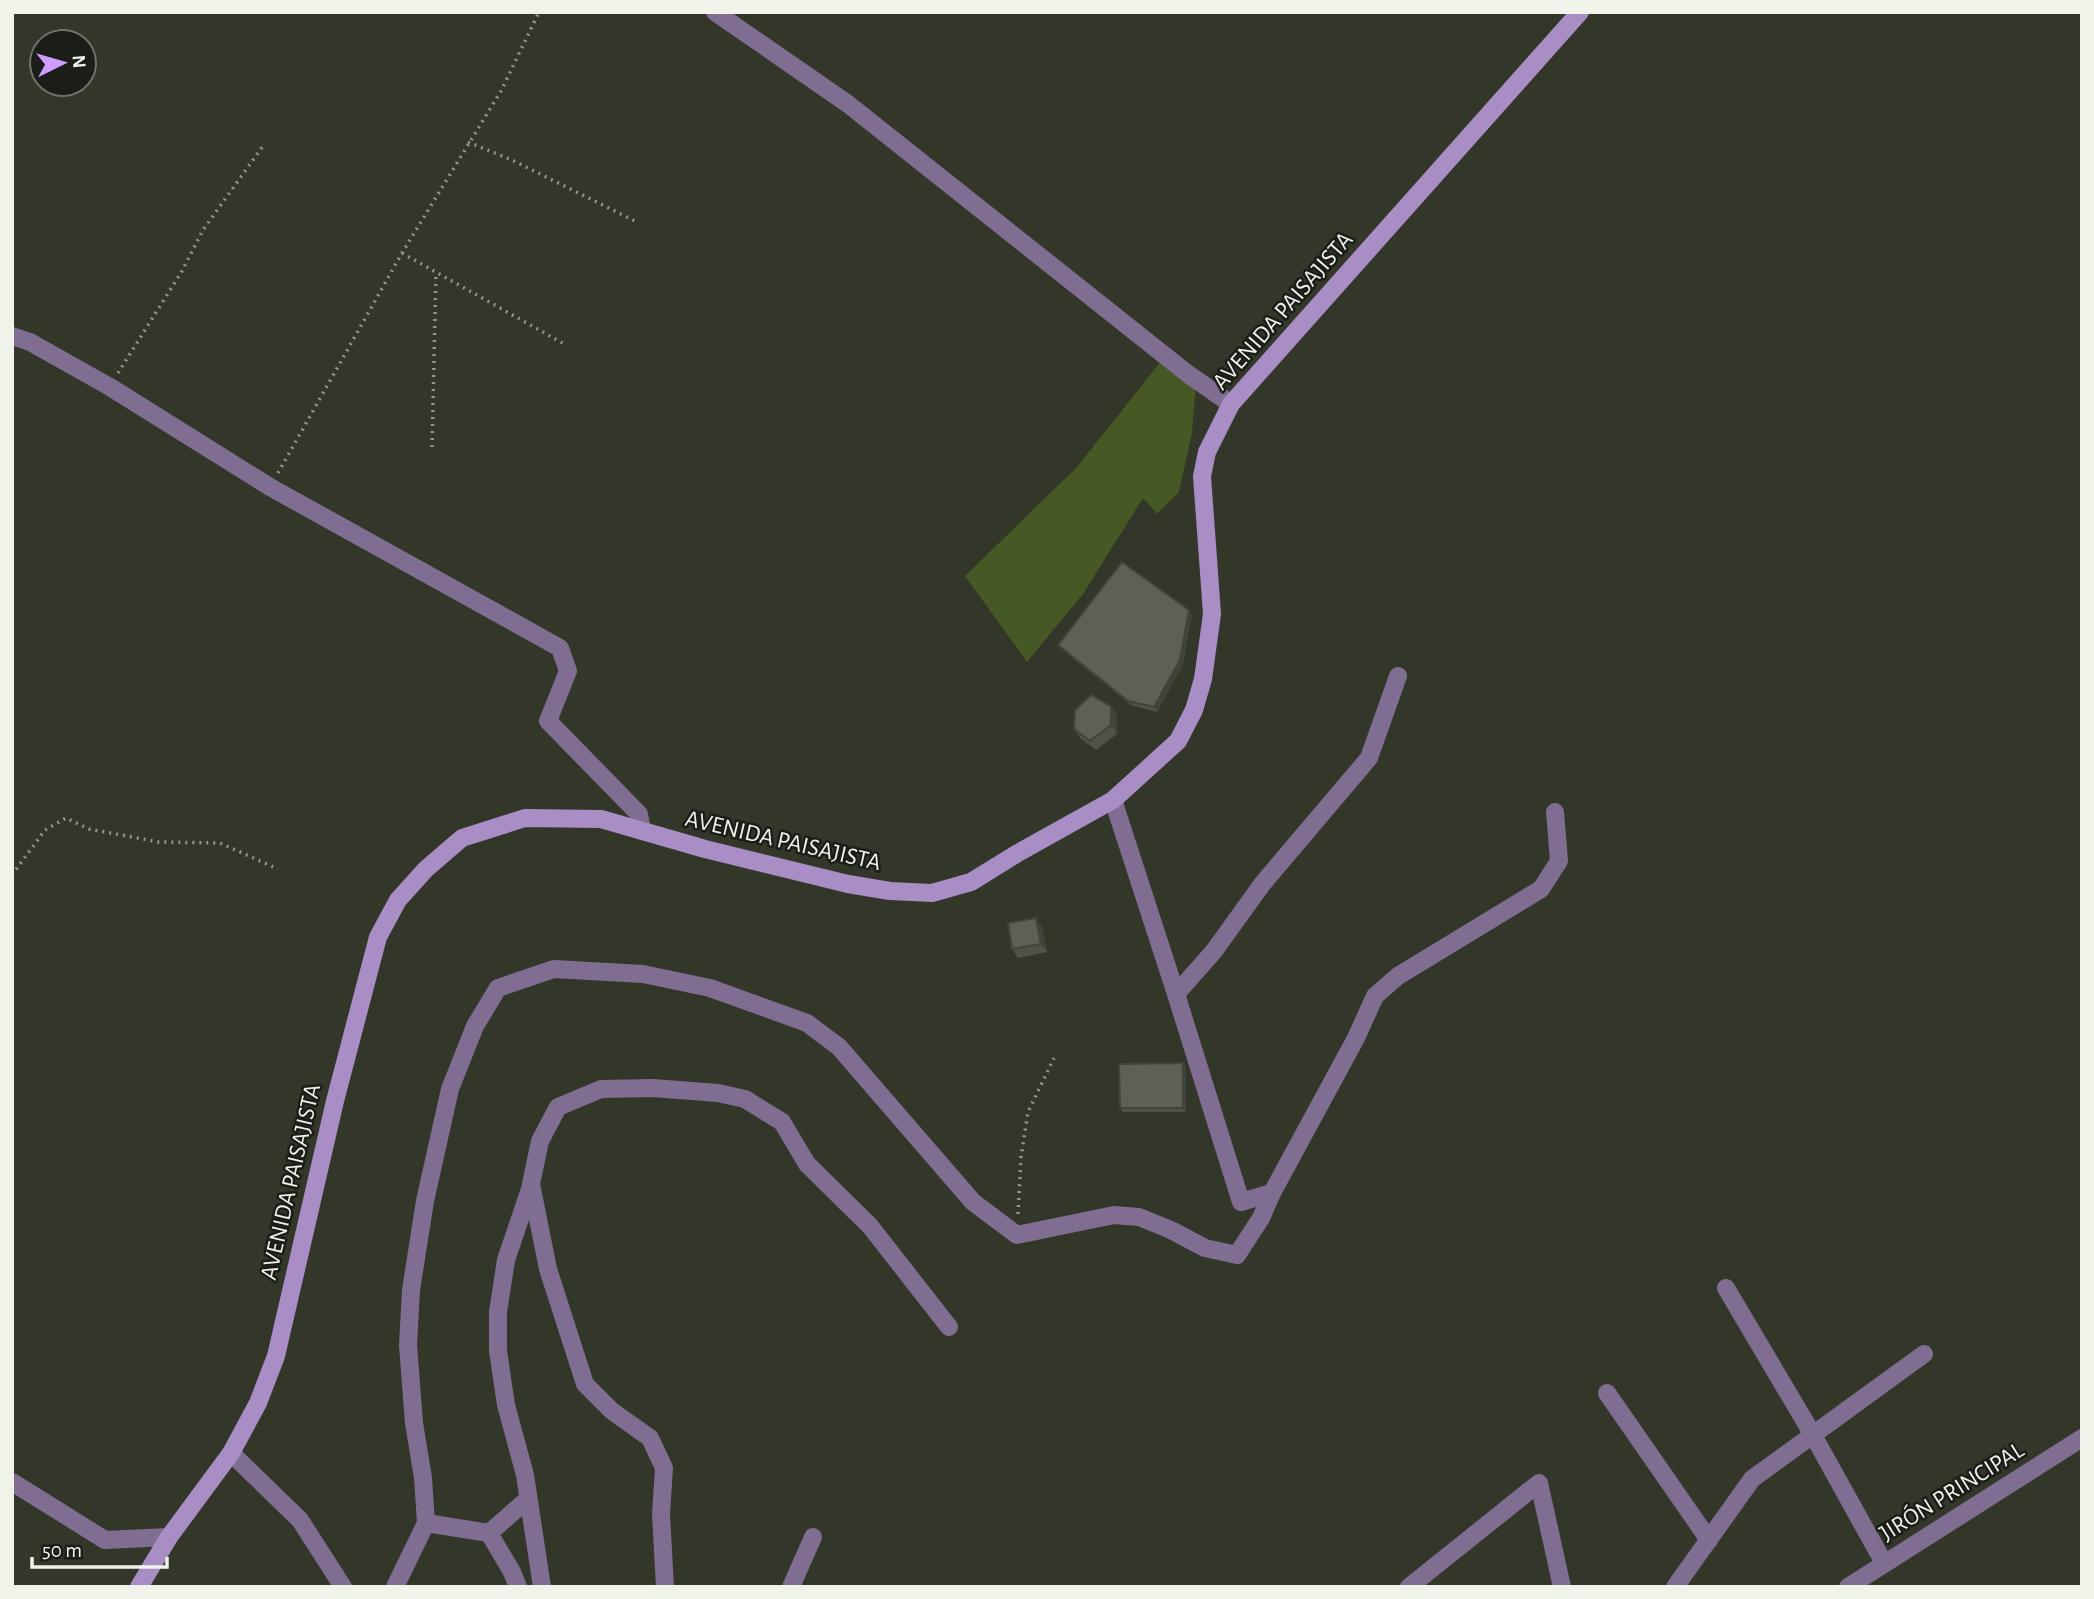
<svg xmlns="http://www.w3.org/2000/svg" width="2094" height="1599" viewBox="0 0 2094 1599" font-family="'Alegreya Sans',sans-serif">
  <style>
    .green { fill: #465824 }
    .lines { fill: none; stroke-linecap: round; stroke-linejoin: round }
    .path { stroke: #92978c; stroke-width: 3.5; stroke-dasharray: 2 5; stroke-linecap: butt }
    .street { stroke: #7f6e91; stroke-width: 18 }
    .secondary { stroke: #a98dc5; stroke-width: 18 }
    .wall { fill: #4f5347 }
    .shaded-wall { fill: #40443a }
    .building { fill: #5c6153; stroke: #40443a; stroke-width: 2 }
    .labels { text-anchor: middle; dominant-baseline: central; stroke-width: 5; stroke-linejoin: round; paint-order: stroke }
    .street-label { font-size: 24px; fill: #eff3ea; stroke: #1b1d18 }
  </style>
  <rect width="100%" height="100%" fill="#32372a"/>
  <path class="green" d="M 1162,360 L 1196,383 L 1192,433 L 1179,492 L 1157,514 L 1143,498 L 1083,594 L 1027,662 L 965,576 L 1077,467 Z"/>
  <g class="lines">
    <g class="path">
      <path d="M 468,142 L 512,160 L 635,221"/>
      <path d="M 402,253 L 566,345"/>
      <path d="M 118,373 L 182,271 L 203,230 L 263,146"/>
      <path d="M 432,447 L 436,272"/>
      <path d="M 278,473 L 402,253 L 501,91 L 539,12"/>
      <path d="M 12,875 L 45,830 L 66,818 L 89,829 L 159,842 L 220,843 L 278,869"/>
      <path d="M 1018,1214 L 1021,1157 L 1028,1112 L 1054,1058"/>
    </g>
    <g class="street">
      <path d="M 715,12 L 848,104 L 1188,374 L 1231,404"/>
      <path d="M 12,336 L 30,342 L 110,387 L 270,487 L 560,648 L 568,671 L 548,721 L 639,814 L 642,831"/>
      <path d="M 1113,800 L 1176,994 L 1241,1202 L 1272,1193 L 1356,1038 L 1375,996 L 1398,976 L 1541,889 L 1559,861 L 1555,812"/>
      <path d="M 1176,994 L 1214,951 L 1263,883 L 1369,758 L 1398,676"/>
      <path d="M 531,1186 L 506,1260 L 498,1312 L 498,1351 L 506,1405 L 525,1475 L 542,1587"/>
      <path d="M 1726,1288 L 1813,1435 L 1884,1563"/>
      <path d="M 1607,1393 L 1709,1540"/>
      <path d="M 231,1453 L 300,1520 L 343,1587"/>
      <path d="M 12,1482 L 105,1540 L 169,1537"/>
      <path d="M 426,1523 L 489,1533 L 512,1572 L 518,1587"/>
      <path d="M 489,1533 L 528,1499"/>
      <path d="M 395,1587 L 426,1523 L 423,1478 L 414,1423 L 408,1345 L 411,1290 L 425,1201 L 450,1089 L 475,1026 L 498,988 L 554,969 L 643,974 L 710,988 L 807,1023 L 839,1047 L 973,1202 L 1017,1235 L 1114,1215 L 1139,1217 L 1171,1230 L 1205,1248 L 1237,1255 L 1261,1218 L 1272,1193"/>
      <path d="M 665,1587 L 661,1514 L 664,1468 L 650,1438 L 612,1411 L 585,1384 L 548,1269 L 531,1184 L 540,1141 L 558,1107 L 601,1089 L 653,1088 L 718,1093 L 745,1099 L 782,1122 L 807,1164 L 870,1226 L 949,1327"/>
      <path d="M 791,1587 L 813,1537"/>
      <path d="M 1409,1587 L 1539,1483 L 1562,1587"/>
      <path d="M 1675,1587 L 1752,1479 L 1924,1354"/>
      <path d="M 1848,1587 L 2082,1438"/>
    </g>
    <path class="secondary" d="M 139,1587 L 169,1537 L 231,1453 L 258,1403 L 276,1356 L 335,1101 L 378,937 L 398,900 L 426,869 L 462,838 L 525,818 L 601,819 L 705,849 L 848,884 L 890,891 L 932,893 L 971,882 L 1018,853 L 1113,800 L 1178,741 L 1194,710 L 1203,679 L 1212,614 L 1202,476 L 1207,452 L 1231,404 L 1580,12"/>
  </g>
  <g class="wall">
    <path d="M 1192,614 L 1183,664 L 1157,712 L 1131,705 L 1061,649 L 1058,645 Z"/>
    <path d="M 1111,706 L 1117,715 L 1117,734 L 1096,750 L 1080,738 L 1074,729 Z"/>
    <path d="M 1042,927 L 1047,952 L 1018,958 L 1012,949 Z"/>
    <path d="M 1183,1063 L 1186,1067 L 1186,1112 L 1123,1112 L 1120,1108 Z"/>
  </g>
  <g class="shaded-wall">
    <path d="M 1189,610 L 1192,614 L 1183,664 L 1157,712 L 1154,707 Z"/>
    <path d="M 1111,706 L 1117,715 L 1117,734 L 1111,725 Z"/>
    <path d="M 1036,918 L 1042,927 L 1047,952 L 1041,944 Z"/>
    <path d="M 1183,1063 L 1186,1067 L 1186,1112 L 1183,1108 Z"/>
  </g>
  <g class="building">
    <path d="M 1122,562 L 1189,610 L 1180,660 L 1154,707 L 1128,701 L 1058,645 Z"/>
    <path d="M 1091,695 L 1111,706 L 1111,725 L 1090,741 L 1074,729 L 1075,710 Z"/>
    <path d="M 1036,918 L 1041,944 L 1012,949 L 1008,923 Z"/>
    <path d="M 1183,1063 L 1183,1108 L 1120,1108 L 1119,1064 Z"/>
  </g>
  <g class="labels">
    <g class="street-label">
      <text transform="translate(1283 311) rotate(-49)">AVENIDA PAISAJISTA</text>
      <text transform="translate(783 841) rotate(13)">AVENIDA PAISAJISTA</text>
      <text transform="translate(291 1182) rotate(-77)">AVENIDA PAISAJISTA</text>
      <text transform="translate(1952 1492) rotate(-32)">JIRÓN PRINCIPAL</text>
    </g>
  </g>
  <rect width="2094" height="1599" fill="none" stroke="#eff3ea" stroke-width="28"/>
  <g transform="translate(63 63) rotate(85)"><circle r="33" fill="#1b1d18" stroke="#70736c" stroke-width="2"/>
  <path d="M0-5L12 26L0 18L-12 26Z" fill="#d09dff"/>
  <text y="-10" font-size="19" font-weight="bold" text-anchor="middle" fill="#eff3ea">N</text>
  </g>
  <path d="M32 1557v10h135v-10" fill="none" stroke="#eff3ea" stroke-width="3.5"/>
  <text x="42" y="1557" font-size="21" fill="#eff3ea" stroke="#1b1d18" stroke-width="5" paint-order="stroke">50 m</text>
</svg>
